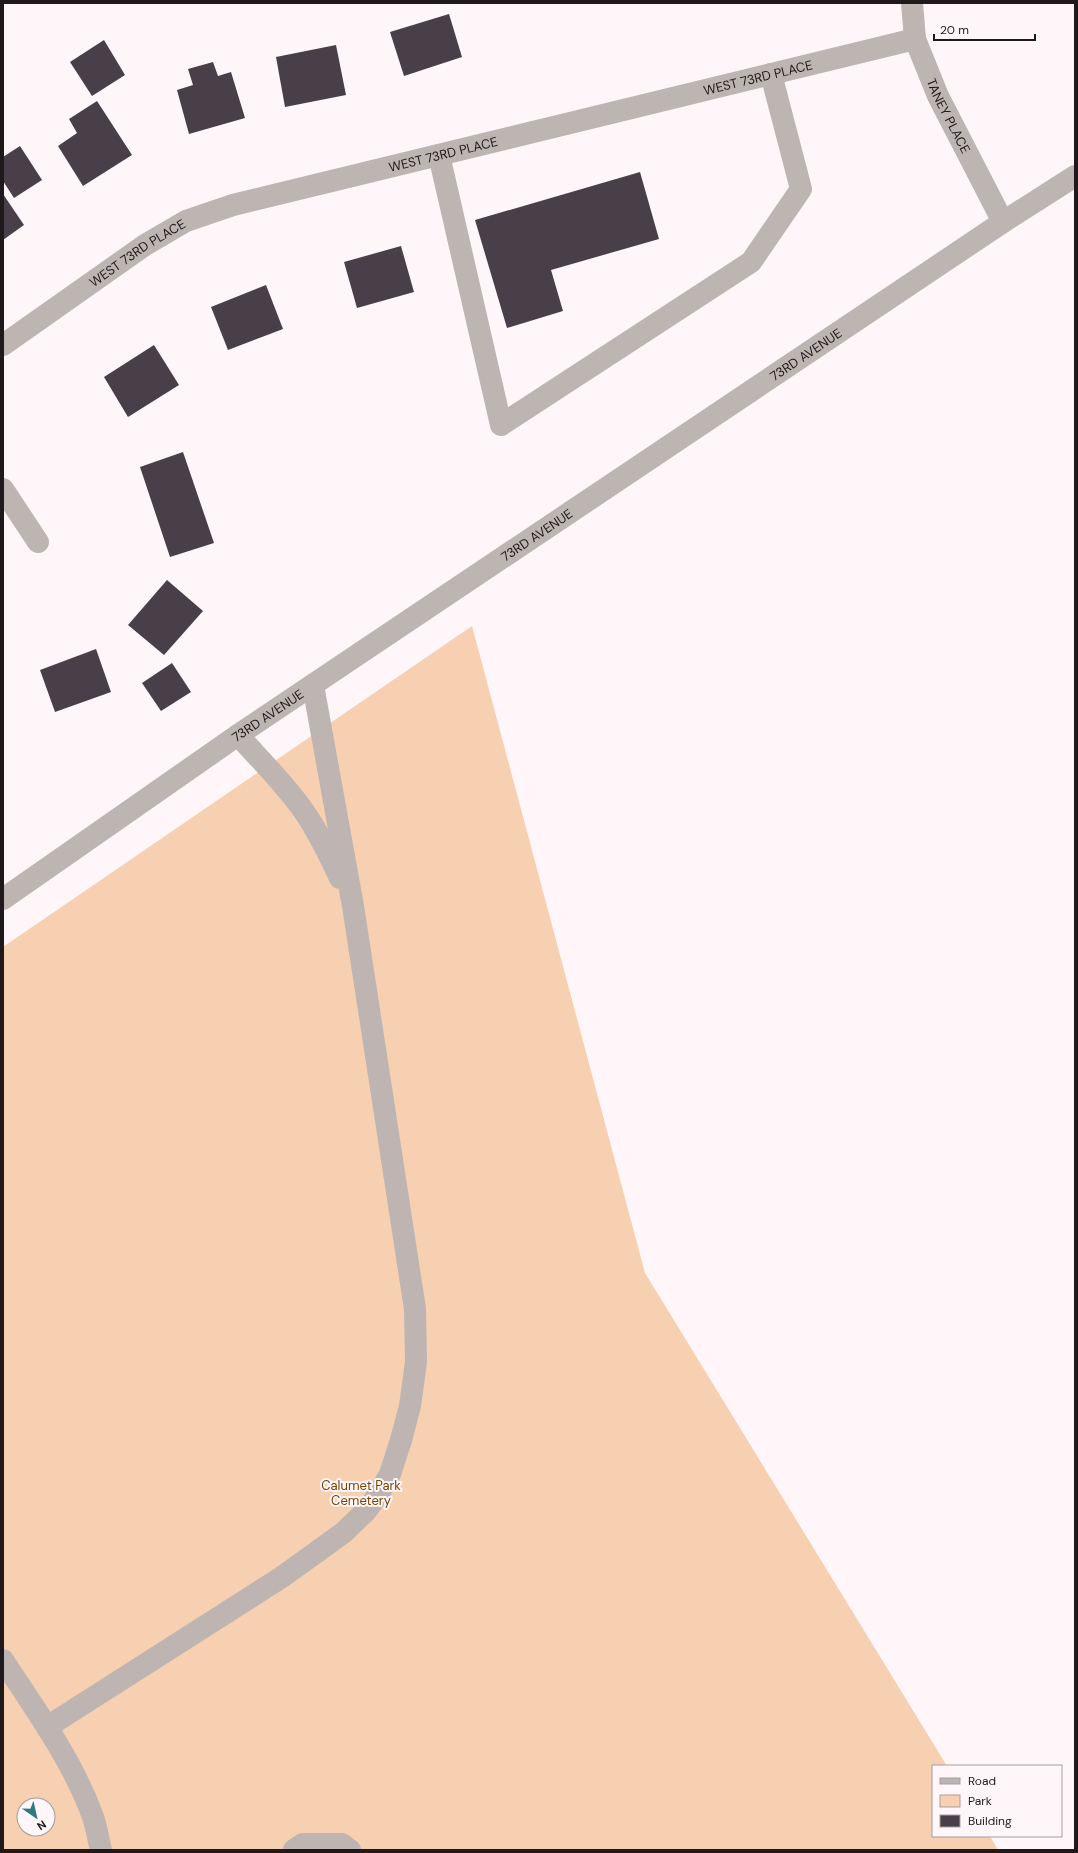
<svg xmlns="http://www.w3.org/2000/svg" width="1078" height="1853" viewBox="0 0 1078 1853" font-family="'DM Sans',sans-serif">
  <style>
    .green { fill: #f6d0b0; fill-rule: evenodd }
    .building { fill: #4a3f49 }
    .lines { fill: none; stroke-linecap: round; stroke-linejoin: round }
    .minor { stroke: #beb5b3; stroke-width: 22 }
    .labels { text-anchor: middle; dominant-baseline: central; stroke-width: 4; stroke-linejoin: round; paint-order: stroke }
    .street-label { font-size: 13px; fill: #20191b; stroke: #fef6f8 }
    .park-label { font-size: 13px; fill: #794406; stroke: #fef6f8 }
  </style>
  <rect width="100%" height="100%" fill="#fef6f8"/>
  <path class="green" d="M 472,626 L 645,1273 L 947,1766 L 933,1766 L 933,1836 L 990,1836 L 998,1850 L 3,1850 L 3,947 ZM 24,1805 L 48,1805 L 48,1829 L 24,1829 Z"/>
  <g class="building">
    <path d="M 449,14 L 462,57 L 404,76 L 390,32 Z"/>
    <path d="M 104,40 L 125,75 L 92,96 L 70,62 Z"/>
    <path d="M 336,45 L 346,95 L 285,107 L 276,57 Z"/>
    <path d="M 213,62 L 218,76 L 231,72 L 245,118 L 189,134 L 177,90 L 193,85 L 188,69 Z"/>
    <path d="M 97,101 L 132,155 L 83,186 L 58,146 L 77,133 L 69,119 Z"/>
    <path d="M 20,146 L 42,180 L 14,198 L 3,181 L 3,157 Z"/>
    <path d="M 640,172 L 659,239 L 551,270 L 563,311 L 507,328 L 475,220 Z"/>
    <path d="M 3,194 L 24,225 L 3,240 Z"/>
    <path d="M 401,246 L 414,292 L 357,308 L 344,262 Z"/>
    <path d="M 266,285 L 283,329 L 228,350 L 211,307 Z"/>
    <path d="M 154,345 L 179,385 L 128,417 L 104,377 Z"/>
    <path d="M 183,452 L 214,543 L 170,557 L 140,467 Z"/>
    <path d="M 167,580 L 203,611 L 164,655 L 128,625 Z"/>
    <path d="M 96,649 L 111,692 L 55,712 L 40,670 Z"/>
    <path d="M 172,663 L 191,692 L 161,711 L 142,683 Z"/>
  </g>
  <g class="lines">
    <g class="minor">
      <path id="s1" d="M 912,3 L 915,39 L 938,96 L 1003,222"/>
      <path d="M 439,155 L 501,425 L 751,262 L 801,189 L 771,74"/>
      <path id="s2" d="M 3,345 L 145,245 L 186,221 L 233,205 L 915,39"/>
      <path d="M 3,489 L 38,542"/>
      <path d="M 238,735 C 260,760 284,783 303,810 C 318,831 329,855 340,878"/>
      <path id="s3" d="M 3,899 L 238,735 L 1003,222 L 1075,176"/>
      <path d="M 3,1660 C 35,1709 73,1761 93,1817 C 97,1828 98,1839 101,1850"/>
      <path d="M 47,1727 L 282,1577 L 343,1533 L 366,1511 L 378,1495 L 390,1474 L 401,1440 L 410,1406 L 416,1362 L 415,1309 L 353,906 L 313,685"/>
      <path d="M 294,1850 L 303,1844 L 342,1844 L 350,1850"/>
    </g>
  </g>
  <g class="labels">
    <g class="street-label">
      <text stroke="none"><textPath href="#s2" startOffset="811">WEST 73RD PLACE</textPath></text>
      <text stroke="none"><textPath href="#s1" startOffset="120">TANEY PLACE</textPath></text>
      <text stroke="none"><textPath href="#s2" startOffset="487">WEST 73RD PLACE</textPath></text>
      <text stroke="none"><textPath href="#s2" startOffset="163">WEST 73RD PLACE</textPath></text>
      <text stroke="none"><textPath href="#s3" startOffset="970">73RD AVENUE</textPath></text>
      <text stroke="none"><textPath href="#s3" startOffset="646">73RD AVENUE</textPath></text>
      <text stroke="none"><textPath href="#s3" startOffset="322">73RD AVENUE</textPath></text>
    </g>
    <g class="park-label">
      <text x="361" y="1485">Calumet Park<tspan x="361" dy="15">Cemetery</tspan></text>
    </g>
  </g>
  <rect width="1078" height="1853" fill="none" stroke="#20191b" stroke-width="8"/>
  <rect x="932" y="1765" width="130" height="72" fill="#fef6f8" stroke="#a59ea0"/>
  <rect x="940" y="1778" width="20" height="6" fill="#beb5b3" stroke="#a59ea0"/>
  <text x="968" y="1785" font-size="12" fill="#20191b">Road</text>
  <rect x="940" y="1795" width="20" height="12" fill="#f6d0b0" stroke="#a59ea0"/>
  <text x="968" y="1805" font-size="12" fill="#20191b">Park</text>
  <rect x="940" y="1815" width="20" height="12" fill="#4a3f49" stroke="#a59ea0"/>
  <text x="968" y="1825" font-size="12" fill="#20191b">Building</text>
  <g transform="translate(36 1817) rotate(146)"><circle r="19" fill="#fef6f8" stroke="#a59ea0"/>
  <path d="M0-3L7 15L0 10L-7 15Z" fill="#307881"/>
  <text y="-6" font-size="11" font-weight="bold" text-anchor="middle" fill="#20191b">N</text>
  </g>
  <path d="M934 34v6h101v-6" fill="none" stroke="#20191b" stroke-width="2"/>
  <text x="940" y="34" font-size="12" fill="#20191b" stroke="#fef6f8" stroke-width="3" paint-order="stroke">20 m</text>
</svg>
